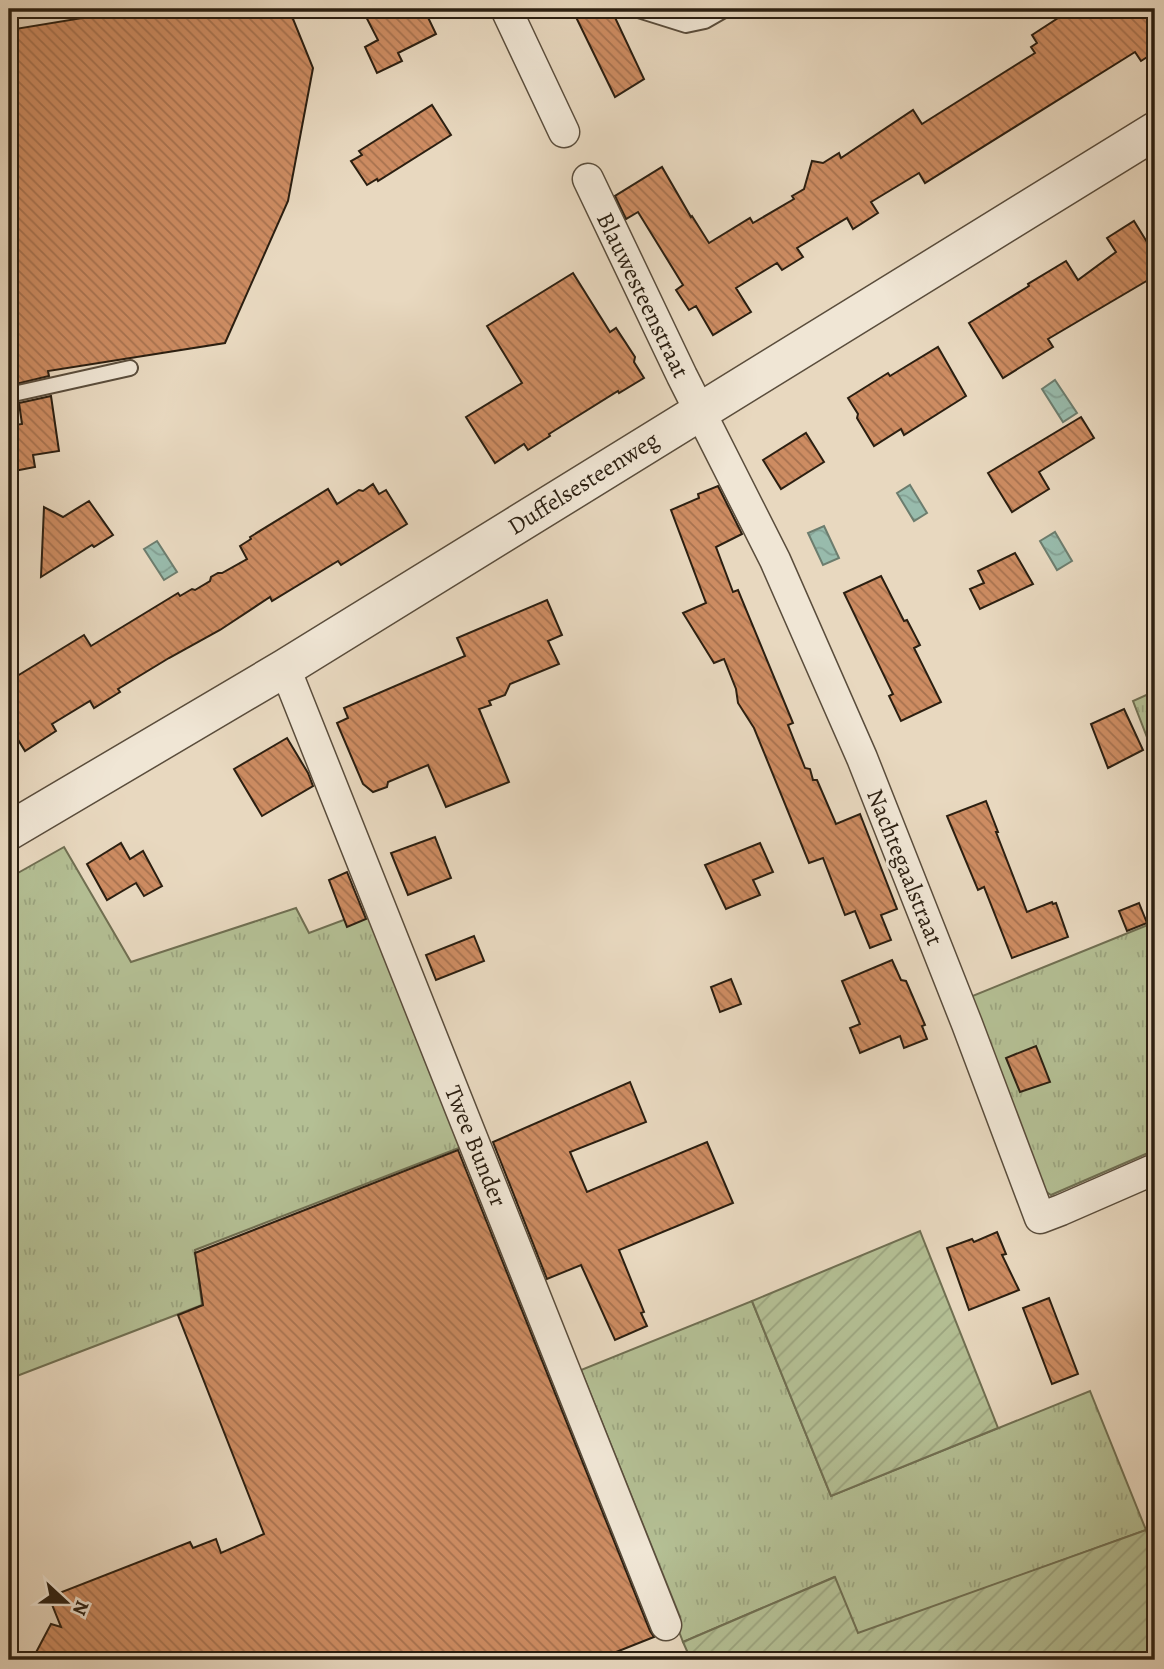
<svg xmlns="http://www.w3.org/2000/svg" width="1164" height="1669" viewBox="0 0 1164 1669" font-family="Alegreya,serif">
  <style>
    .grass { fill: url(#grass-tufts); stroke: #706f52; stroke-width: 2 }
    .garden { fill: url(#garden-furrows); stroke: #706f52; stroke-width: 2 }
    .water { fill: url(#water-waves); stroke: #6c7d6e; stroke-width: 2 }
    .building { fill: url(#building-back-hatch); stroke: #2b1f11; stroke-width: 2 }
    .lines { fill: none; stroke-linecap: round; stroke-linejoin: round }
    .service-casing { stroke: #5a4d3c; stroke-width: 18 }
    .minor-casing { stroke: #5a4d3c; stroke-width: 33 }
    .tertiary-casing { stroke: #5a4d3c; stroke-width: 40 }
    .service { stroke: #f0e6d5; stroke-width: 14 }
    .minor { stroke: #f0e6d5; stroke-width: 30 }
    .tertiary { stroke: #f0e6d5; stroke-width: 37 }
    .labels { text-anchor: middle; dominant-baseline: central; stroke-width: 6; stroke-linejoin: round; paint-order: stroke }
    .street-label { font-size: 24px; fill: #2b1f11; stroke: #f0e6d5 }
  </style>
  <defs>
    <pattern id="grass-tufts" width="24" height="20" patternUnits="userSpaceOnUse" patternTransform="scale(1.75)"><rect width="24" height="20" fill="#b4bf94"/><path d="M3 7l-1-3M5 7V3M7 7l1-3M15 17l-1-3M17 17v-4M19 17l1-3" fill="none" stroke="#9ba47f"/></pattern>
    <pattern id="garden-furrows" width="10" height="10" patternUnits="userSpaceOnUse" patternTransform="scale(1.75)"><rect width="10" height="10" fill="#b4bf94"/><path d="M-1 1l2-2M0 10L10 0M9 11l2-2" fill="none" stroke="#9ba47f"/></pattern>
    <pattern id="water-waves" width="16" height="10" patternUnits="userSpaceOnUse" patternTransform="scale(1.75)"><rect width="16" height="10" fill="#98bbac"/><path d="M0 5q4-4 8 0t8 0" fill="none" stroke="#83a093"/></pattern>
    <pattern id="building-back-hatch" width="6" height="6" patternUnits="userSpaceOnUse" patternTransform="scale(1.75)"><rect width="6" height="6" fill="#cd8c62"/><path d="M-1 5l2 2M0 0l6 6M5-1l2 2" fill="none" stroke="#a7724f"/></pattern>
  </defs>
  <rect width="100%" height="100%" fill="#e8d8bf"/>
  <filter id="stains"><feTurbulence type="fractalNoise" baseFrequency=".00286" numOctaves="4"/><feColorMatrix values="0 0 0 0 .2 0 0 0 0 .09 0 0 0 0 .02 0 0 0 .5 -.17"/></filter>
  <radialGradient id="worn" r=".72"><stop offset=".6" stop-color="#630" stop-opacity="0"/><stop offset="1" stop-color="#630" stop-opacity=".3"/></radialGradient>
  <g class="grass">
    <path d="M 1155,691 L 1155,758 L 1133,701 Z"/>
    <path d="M 64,847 L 131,962 L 296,908 L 309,933 L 370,910 L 464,1146 L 195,1250 L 202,1305 L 9,1379 L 9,878 Z"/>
    <path d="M 1155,922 L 1155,1150 L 1051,1195 L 1045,1191 L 970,997 Z"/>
    <path d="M 752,1301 L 831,1496 L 1090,1391 L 1146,1530 L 858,1634 L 834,1577 L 683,1642 L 675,1621 L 680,1617 L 581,1370 Z"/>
  </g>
  <g class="garden">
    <path d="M 920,1231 L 998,1428 L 831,1496 L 752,1301 Z"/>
    <path d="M 1146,1530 L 1155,1554 L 1155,1660 L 691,1660 L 683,1642 L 835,1577 L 858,1633 Z"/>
  </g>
  <g class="water">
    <path d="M 1055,380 L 1077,413 L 1063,422 L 1042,389 Z"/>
    <path d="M 910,485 L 927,513 L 914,521 L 897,493 Z"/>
    <path d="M 824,526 L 839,558 L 823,565 L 808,533 Z"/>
    <path d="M 1055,532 L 1072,561 L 1057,570 L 1040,541 Z"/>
    <path d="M 157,541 L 177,572 L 164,580 L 144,549 Z"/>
  </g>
  <g class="building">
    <path d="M 137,9 L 289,9 L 313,68 L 288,201 L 225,343 L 48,371 L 49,376 L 16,384 L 15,376 L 9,377 L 9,30 Z"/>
    <path d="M 362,9 L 424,9 L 436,34 L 398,53 L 402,61 L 377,73 L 365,47 L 378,40 Z"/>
    <path d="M 572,9 L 611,9 L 644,79 L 615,97 Z"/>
    <path d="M 1072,9 L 1155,9 L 1155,52 L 1141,61 L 1135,52 L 925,183 L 919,173 L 871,202 L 878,213 L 853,229 L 847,218 L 797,248 L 803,257 L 782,270 L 777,263 L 736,288 L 751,312 L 713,335 L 696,306 L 689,310 L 676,290 L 683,285 L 638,212 L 626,219 L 615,196 L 662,167 L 691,217 L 692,216 L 709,243 L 750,218 L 753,223 L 794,199 L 792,196 L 804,189 L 812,161 L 823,163 L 839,153 L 841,158 L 913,110 L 922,124 L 1035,53 L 1031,47 L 1037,43 L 1032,35 Z"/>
    <path d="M 432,105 L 451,135 L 378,181 L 377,179 L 367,185 L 351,161 L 362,155 L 359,151 Z"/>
    <path d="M 1134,221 L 1155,255 L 1155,276 L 1048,339 L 1053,347 L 1003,378 L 969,323 L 1029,286 L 1028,284 L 1066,261 L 1078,280 L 1116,252 L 1107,238 Z"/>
    <path d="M 573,273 L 610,332 L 616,328 L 635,357 L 634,362 L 644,378 L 619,393 L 618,391 L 549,434 L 550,436 L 528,450 L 524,444 L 495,463 L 466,417 L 522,383 L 487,326 Z"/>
    <path d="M 938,347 L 966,396 L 904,435 L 901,429 L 874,446 L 857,418 L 858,414 L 848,398 L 888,373 L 890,376 Z"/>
    <path d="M 51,396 L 59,451 L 33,455 L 35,467 L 9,472 L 9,426 L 22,424 L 19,403 Z"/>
    <path d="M 1081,417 L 1094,438 L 1039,472 L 1049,489 L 1012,512 L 988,473 Z"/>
    <path d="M 806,433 L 824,462 L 781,489 L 763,460 Z"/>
    <path d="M 373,484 L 379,494 L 386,490 L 407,524 L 341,565 L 338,561 L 272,601 L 270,597 L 220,630 L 169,658 L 118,689 L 120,692 L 94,708 L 90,701 L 52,724 L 56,731 L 25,751 L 9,725 L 9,681 L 84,635 L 91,646 L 178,593 L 180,596 L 192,589 L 195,590 L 210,581 L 211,577 L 218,573 L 222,573 L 247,559 L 240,546 L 251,539 L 250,537 L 328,489 L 337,504 L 359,490 L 363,491 Z"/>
    <path d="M 718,486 L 742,534 L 716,547 L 733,592 L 738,590 L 793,723 L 788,725 L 805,768 L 810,769 L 813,780 L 817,780 L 836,824 L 860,814 L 897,909 L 881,915 L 891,940 L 870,948 L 855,911 L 845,915 L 823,858 L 809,863 L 754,728 L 738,703 L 736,689 L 724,659 L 714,663 L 683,613 L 706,603 L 671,510 L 699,498 L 698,494 Z"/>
    <path d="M 89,501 L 113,535 L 94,547 L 92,545 L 41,577 L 44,507 L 63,517 Z"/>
    <path d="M 1015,553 L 1033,584 L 980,609 L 970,589 L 984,583 L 978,571 Z"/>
    <path d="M 881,576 L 904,621 L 907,620 L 920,645 L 914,648 L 941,702 L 901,721 L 889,696 L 893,694 L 844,593 Z"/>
    <path d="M 547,600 L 562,635 L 548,641 L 559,664 L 510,684 L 505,695 L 489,701 L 491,705 L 479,709 L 509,782 L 446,807 L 428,765 L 388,782 L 387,787 L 373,792 L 363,784 L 337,723 L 348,718 L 344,708 L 465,656 L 457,638 Z"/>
    <path d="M 1124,709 L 1143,750 L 1108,768 L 1091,724 Z"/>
    <path d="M 287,738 L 308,773 L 313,786 L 262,816 L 234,769 Z"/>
    <path d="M 986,801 L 998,832 L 996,832 L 1027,912 L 1052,902 L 1053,904 L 1056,903 L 1068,937 L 1012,958 L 984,887 L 978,890 L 947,816 Z"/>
    <path d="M 435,837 L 451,878 L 408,895 L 391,853 Z"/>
    <path d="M 121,843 L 130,859 L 143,851 L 162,886 L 144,896 L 136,883 L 107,900 L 87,864 Z"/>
    <path d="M 760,843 L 773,872 L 753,880 L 760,895 L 726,909 L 705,865 Z"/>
    <path d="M 347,872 L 366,919 L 347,927 L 329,880 Z"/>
    <path d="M 1139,903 L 1147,923 L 1127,931 L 1119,911 Z"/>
    <path d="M 474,936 L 484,961 L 436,980 L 426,955 Z"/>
    <path d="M 892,960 L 901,980 L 906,981 L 925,1025 L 922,1026 L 927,1039 L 904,1048 L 900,1036 L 860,1053 L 850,1028 L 860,1024 L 842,981 Z"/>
    <path d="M 731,979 L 741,1004 L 720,1012 L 711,987 Z"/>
    <path d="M 1036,1046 L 1050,1082 L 1020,1092 L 1006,1058 Z"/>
    <path d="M 630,1082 L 646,1122 L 570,1152 L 587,1192 L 707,1142 L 733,1203 L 619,1250 L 644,1312 L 641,1313 L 647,1326 L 615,1340 L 581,1265 L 547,1279 L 493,1142 Z"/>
    <path d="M 458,1150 L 650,1631 L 654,1637 L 596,1660 L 32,1660 L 51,1624 L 61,1627 L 49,1597 L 190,1542 L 193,1548 L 216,1539 L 221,1553 L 264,1534 L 178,1315 L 203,1305 L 195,1253 Z"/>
    <path d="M 997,1232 L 1006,1254 L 1002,1255 L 1019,1290 L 969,1310 L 947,1248 L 972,1239 L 974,1242 Z"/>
    <path d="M 1049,1298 L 1078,1374 L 1052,1384 L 1023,1308 Z"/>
  </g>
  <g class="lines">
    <defs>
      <g id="service">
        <path d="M 635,9 L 686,25 L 705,21 L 726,9"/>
        <path d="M 9,11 L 22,9"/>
        <path d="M 9,395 L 130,368"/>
      </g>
      <g id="minor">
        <path d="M 506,9 L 564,132"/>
        <path d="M 588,179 L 682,376 L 775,560 L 862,758 L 967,1024 L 1040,1218 L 1061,1210 L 1155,1169"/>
        <path d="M 285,668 L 666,1625"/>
      </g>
      <path id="tertiary" d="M 9,831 L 285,668 L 1155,131"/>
    </defs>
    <use href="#service" class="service-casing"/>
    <use href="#minor" class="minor-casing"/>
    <use href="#tertiary" class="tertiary-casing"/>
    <use href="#service" class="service"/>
    <use href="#minor" class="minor"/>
    <use href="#tertiary" class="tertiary"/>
  </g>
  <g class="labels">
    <g class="street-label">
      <text transform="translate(643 295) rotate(64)">Blauwesteenstraat</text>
      <text transform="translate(583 483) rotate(-32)">Duffelsesteenweg</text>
      <text transform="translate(905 867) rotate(68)">Nachtegaalstraat</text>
      <text transform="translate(476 1146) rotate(68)">Twee Bunder</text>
    </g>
  </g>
  <rect width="1164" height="1669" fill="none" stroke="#e8d8bf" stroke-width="35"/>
  <rect x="10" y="10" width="1143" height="1648" fill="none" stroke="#2b1f11" stroke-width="3.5"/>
  <rect x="18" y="18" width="1129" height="1634" fill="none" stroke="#2b1f11" stroke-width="2"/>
  <g transform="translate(66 1602) rotate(112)" stroke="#f0e6d5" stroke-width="5" paint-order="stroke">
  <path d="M0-5L12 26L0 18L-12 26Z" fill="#2b1f11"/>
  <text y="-10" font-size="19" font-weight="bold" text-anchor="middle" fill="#2b1f11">N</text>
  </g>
  <rect width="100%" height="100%" filter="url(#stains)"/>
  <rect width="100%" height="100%" fill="url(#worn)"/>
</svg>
